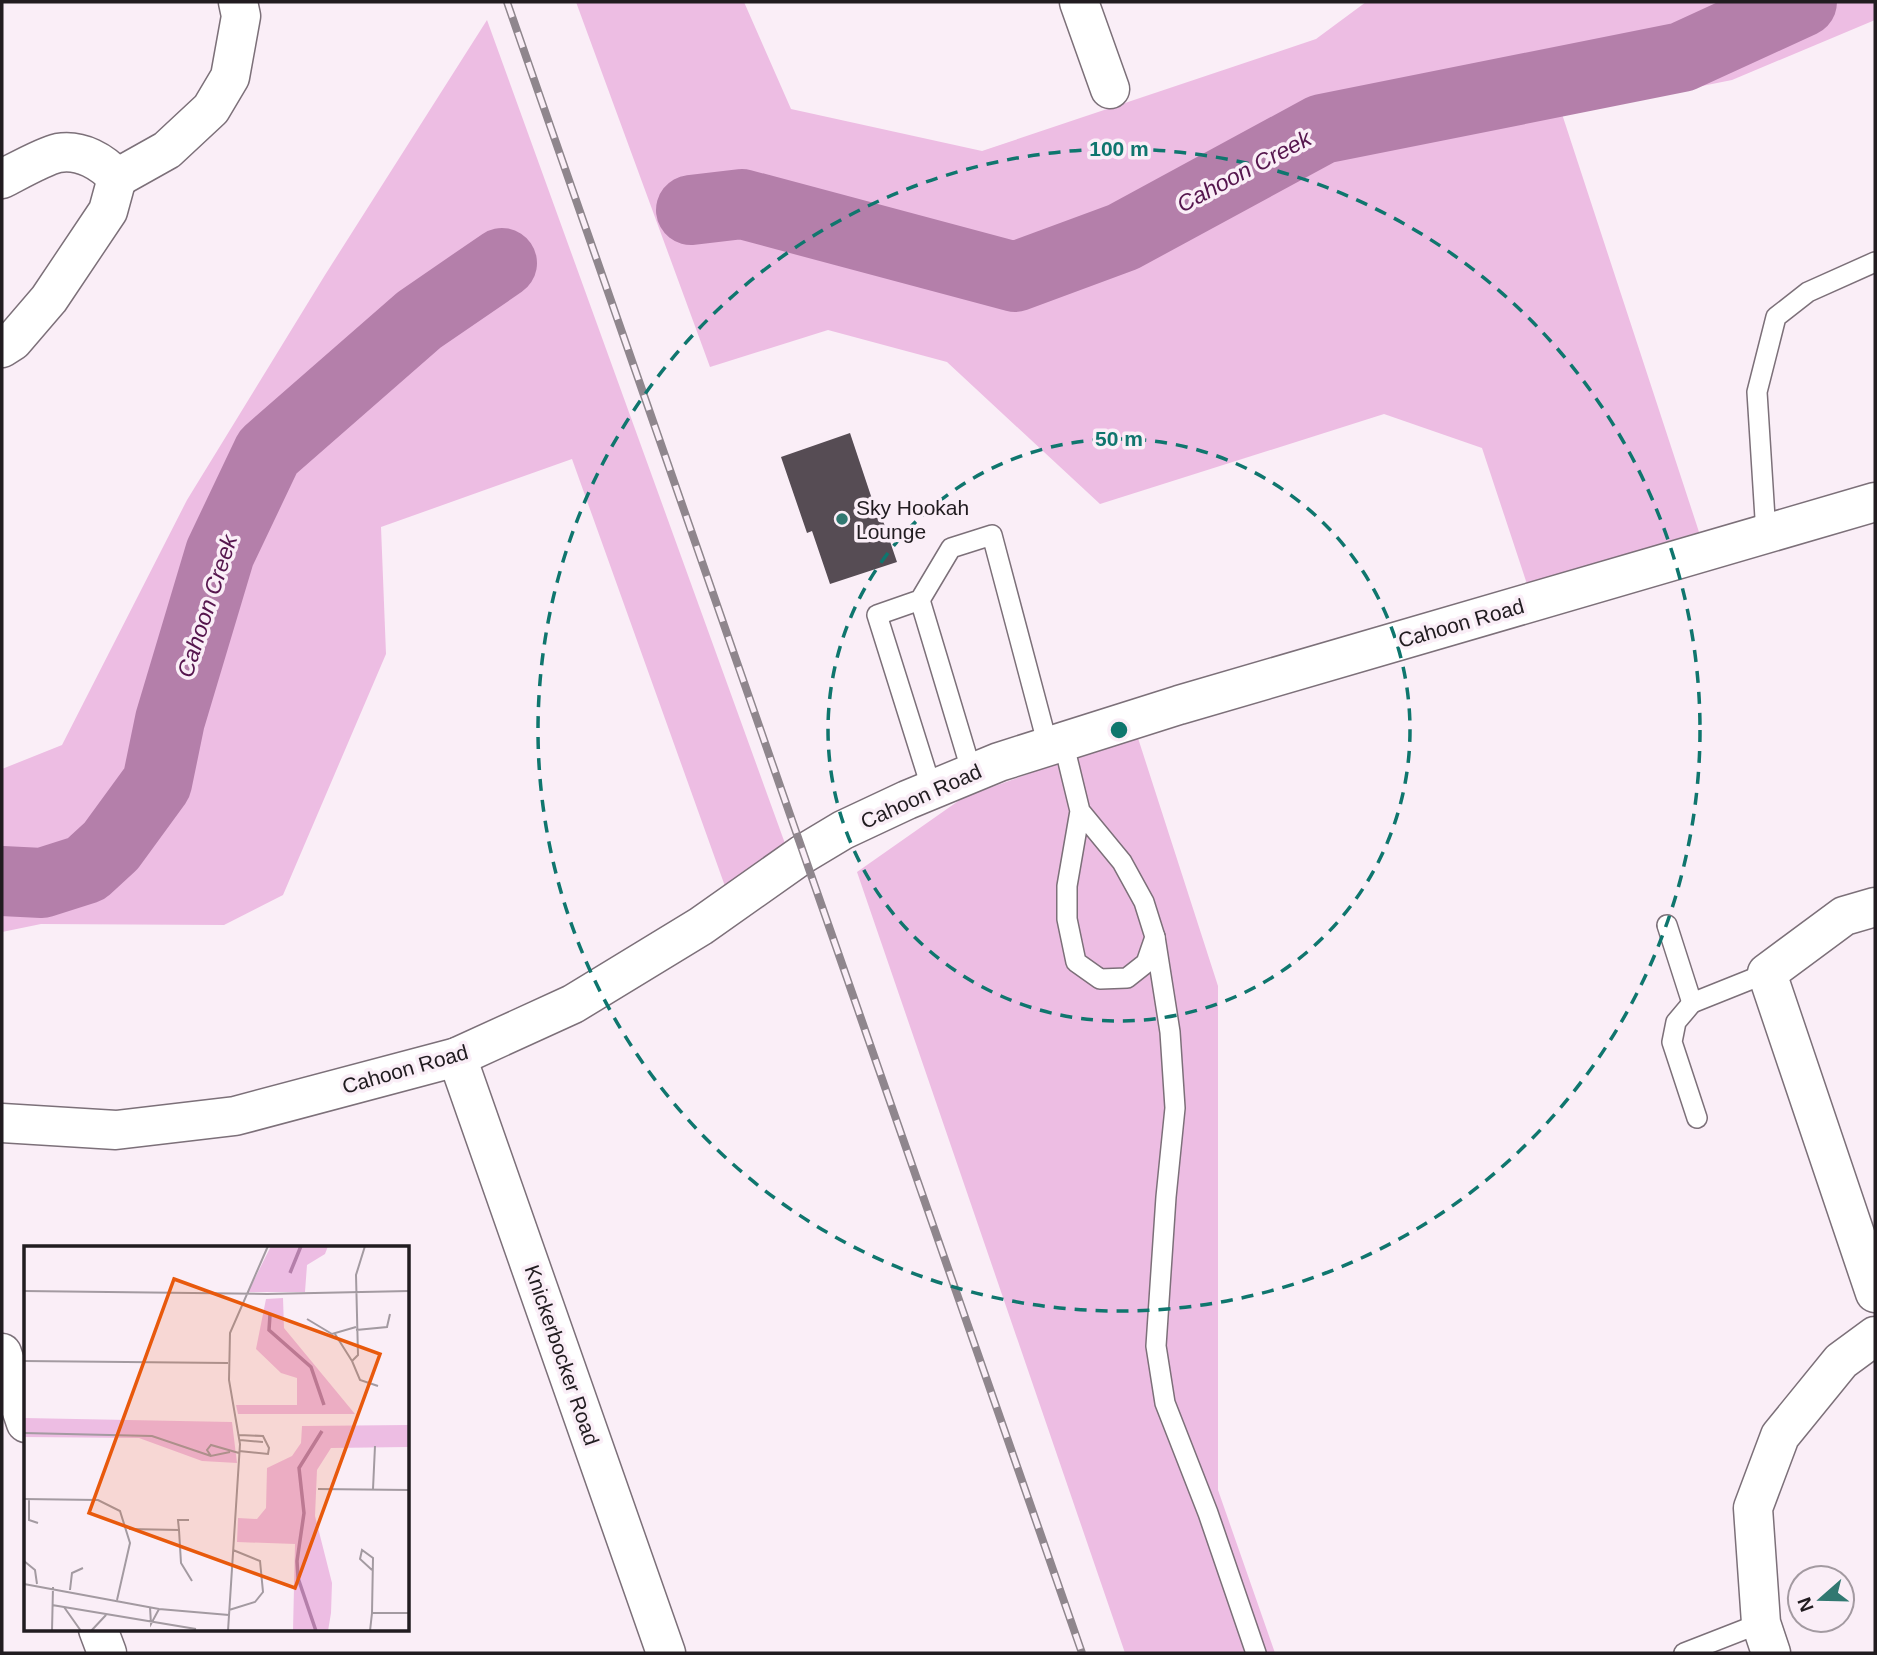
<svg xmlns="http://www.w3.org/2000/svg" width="1877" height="1655" viewBox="0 0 1877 1655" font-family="Helvetica,sans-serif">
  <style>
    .green { fill: #edbde3 }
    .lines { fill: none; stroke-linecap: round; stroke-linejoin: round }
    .river { stroke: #b47faa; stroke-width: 70 }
    .building { fill: #564c54 }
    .lane-casing { stroke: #7c7079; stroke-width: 22 }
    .street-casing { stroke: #7c7079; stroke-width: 41 }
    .secondary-casing { stroke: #7c7079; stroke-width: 41 }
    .lane { stroke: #fff; stroke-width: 19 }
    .street { stroke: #fff; stroke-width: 38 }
    .secondary { stroke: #fff; stroke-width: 38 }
    .rail-casing { stroke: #8f868d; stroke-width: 8 }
    .rail { stroke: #faeef7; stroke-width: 5; stroke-dasharray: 16; stroke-linecap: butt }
    .ring { fill: none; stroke: #0f766e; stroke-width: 3.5; stroke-dasharray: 12 9 }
    .poi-dot { fill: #317871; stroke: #faeef7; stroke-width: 2.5 }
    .labels { text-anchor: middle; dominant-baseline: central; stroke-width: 7; stroke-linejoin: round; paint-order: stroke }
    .poi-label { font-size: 21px; fill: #211c20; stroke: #faeef7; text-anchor: start }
    .street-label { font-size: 21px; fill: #211c20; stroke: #faeef7 }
    .water-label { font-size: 23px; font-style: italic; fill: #55154d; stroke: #faeef7 }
    .inset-river { fill: none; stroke: #b47faa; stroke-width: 3.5 }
    .inset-road { fill: none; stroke: #a39aa1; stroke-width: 2 }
    .view { fill: #e8590c; fill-opacity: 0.15; stroke: #e8590c; stroke-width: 3.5 }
    .inset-edge { fill: none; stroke: #211c20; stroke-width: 3.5 }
    .centre { fill: #0f766e; stroke: #faeef7; stroke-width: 3.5 }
    .ring-label { font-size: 21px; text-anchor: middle; font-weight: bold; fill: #0f766e; stroke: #faeef7; stroke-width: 7; stroke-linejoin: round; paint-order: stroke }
  </style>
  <rect width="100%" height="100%" fill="#faeef7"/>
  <g class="green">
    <path d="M 576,2 L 744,2 L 791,109 L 982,151 L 1316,39 L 1366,2 L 1875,2 L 1875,20 L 1732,80 L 1562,114 L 1699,532 L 1527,584 L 1482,448 L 1384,414 L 1100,504 L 947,362 L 828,330 L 710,367 Z"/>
    <path d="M 487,20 L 787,849 L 726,889 L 572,459 L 381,527 L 386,654 L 283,895 L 224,925 L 41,924 L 2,932 L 2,769 L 62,745 L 187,500 L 325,275 Z"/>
    <path d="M 1137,735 L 1218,986 L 1218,1490 L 1275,1653 L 1125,1653 L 857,872 L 964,797 Z"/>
  </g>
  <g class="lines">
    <g class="river">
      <path d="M 691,210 L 742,204 L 1015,277 L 1123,237 L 1322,129 L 1682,57 L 1802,2"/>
      <path d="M 2,881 L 42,883 L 86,869 L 111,846 L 157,783 L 170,720 L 220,553 L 268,452 L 419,320 L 502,263"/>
    </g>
  </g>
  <path class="building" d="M 850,433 L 875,508 L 878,506 L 897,562 L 830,584 L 812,531 L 807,533 L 781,457 Z"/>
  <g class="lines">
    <defs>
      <g id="lane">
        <path d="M 1766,534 L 1757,392 L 1776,317 L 1808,292 L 1875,262"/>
        <path d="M 920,600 L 972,773"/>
        <path d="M 1063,741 L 1080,811 L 1067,886 L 1067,919 L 1076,962 L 1100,979 L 1127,978 L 1146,963 L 1155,937 L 1144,902 L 1122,862 L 1080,811"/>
        <path d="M 932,790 L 877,615 L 920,600 L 951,548 L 992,535 L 1048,746"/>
        <path d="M 1667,925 L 1692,1003 L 1767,973"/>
        <path d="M 1155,937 L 1170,1032 L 1175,1108 L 1166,1197 L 1156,1346 L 1165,1403 L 1208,1513 L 1256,1653"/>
        <path d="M 1692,1003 L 1676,1022 L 1672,1042 L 1697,1118"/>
        <path d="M 1684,1653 L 1761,1623"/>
      </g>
      <g id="street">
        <path d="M 1079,2 L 1110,89"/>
        <path d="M 117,178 L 167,150 L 211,109 L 230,77 L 241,16 L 238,2"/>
        <path d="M 2,179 C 16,172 44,156 58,153 C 81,149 103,162 117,178"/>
        <path d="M 2,348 L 13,341 L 49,299 L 108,211 L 117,178"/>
        <path d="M 1875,907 L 1844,916 L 1767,973 L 1875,1293"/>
        <path d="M 457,1057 L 666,1653"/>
        <path d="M 2,1353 L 26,1423"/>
        <path d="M 98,1629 L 107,1653"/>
        <path d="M 1771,1653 L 1761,1623 L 1753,1508 L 1780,1436 L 1841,1361 L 1875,1336"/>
      </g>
      <path id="secondary" d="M 2,1123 L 116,1130 L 235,1116 L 457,1057 L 573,1004 L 701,926 L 803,854 L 843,830 L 907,800 L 999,762 L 1179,705 L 1875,502"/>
    </defs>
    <use href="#lane" class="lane-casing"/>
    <use href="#street" class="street-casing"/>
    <use href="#secondary" class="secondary-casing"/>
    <use href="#lane" class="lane"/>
    <use href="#street" class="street"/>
    <use href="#secondary" class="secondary"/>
    <defs>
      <path id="rail" d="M 507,2 L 1082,1653"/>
    </defs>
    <use href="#rail" class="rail-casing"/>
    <use href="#rail" class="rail"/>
  </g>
  <g class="ring">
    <circle cx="1119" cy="730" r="291"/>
    <circle cx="1119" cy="730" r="581"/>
  </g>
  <circle class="poi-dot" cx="842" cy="519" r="7"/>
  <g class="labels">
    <g class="poi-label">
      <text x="856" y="507">Sky Hookah<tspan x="856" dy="24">Lounge</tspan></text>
    </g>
    <g class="street-label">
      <text transform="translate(1461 623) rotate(-16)">Cahoon Road</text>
      <text transform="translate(921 796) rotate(-24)">Cahoon Road</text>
      <text transform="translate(405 1069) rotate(-16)">Cahoon Road</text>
      <text transform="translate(562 1355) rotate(71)">Knickerbocker Road</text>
    </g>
    <g class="water-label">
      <text transform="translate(1244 171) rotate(-28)">Cahoon Creek</text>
      <text transform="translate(207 606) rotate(-72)">Cahoon Creek</text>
    </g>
  </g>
  <g transform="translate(24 1246)">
    <rect width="385" height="385" fill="#faeef7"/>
    <path d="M 247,0 L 304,0 L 301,8 L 283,19 L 281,46 L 224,46 ZM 259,52 L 260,82 L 331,168 L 214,168 L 212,159 L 273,159 L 273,132 L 257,127 L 232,103 L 242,53 ZM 0,172 L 208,176 L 213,217 L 178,215 L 115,192 L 0,191 ZM 384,179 L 384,201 L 307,202 L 293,224 L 291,270 L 308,337 L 307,367 L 304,385 L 269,385 L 271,298 L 213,296 L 214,272 L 233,273 L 242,262 L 243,222 L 268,210 L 277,197 L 278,180 Z" fill="#edbde3"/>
    <path class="inset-river" d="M 266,27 L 277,0M 246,69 L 245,84 L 287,121 L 300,159M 292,385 L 274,332 L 273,315 L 280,267 L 275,222 L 298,185"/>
    <path class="inset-road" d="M 341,0 L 332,29 L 334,109 L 328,115 L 336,134 L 354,140M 0,45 L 243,48 L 385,45M 283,73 L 308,88 L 332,81M 332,84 L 363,81 L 366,68M 311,88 L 328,115M 0,115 L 204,117M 0,187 L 128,190 L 187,210M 215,189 L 239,190 L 245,202 L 244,208 L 215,205M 216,194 L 239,196M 206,206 L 187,210 L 183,204 L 187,199 L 215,207M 294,243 L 385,244M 349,243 L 351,200M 0,253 L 74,254 L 96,265 L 106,297 L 93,354M 5,253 L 5,274 L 14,277M 105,283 L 155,284 L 157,317 L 168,335M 155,284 L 154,274 L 165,274M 0,315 L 11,324 L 13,338M 0,338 L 135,363 L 205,369M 46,344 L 48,327 L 59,322M 28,359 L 172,383M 40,361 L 57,385M 126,361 L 127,378 L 135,363M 205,364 L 231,356 L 239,346 L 236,315 L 209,304M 348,367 L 385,367M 28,385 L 29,341M 67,385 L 82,369M 204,385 L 216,198 L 205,134 L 206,87 L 244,0M 346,385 L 348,367 L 349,312 L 338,304 L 336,313 L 348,324"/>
    <path class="view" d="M 150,33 L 356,108 L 271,342 L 65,267 Z"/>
    <rect width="385" height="385" class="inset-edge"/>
  </g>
  <circle cx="1119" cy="730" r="10" class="centre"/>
  <g class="ring-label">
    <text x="1119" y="156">100 m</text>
    <text x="1119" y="446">50 m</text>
  </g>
  <rect width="1877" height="1655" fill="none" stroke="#211c20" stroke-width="7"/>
  <g transform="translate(1821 1599) rotate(250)"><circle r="33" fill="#faeef7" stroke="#a39aa1" stroke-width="2"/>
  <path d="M0-5L12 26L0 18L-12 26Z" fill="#317871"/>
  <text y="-10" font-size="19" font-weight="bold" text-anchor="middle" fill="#211c20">N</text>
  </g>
</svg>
